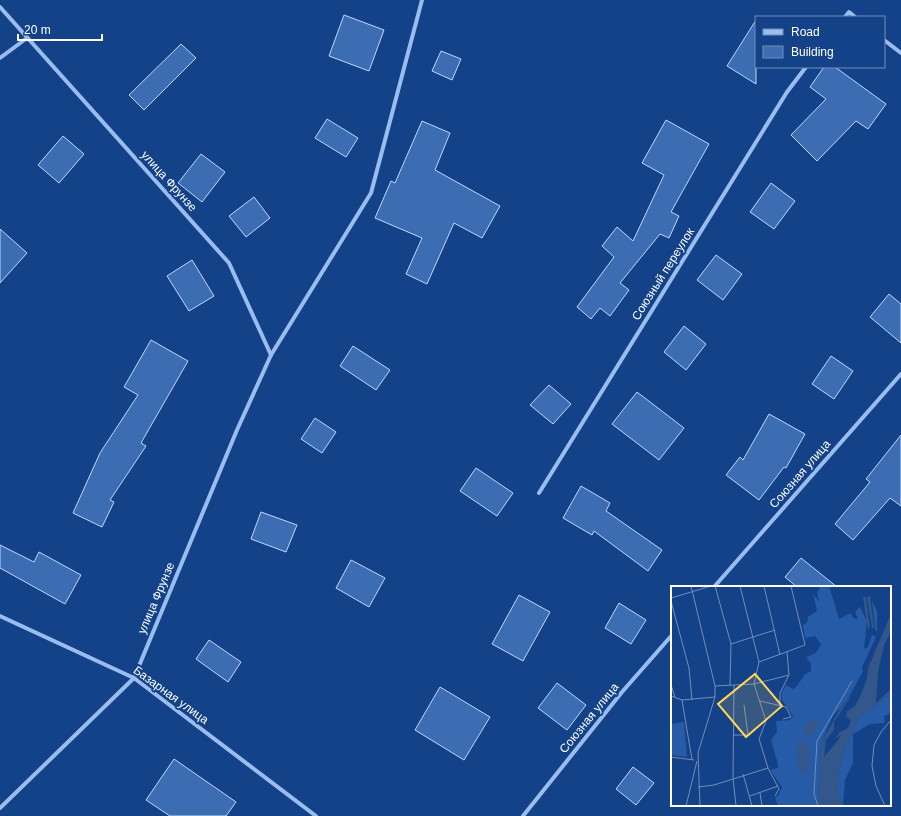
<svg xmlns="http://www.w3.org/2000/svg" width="901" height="816" viewBox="0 0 901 816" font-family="Arial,sans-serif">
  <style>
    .building { fill: #3c6cb2; stroke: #c0d8fb }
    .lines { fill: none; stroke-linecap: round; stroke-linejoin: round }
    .street { stroke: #9abdf0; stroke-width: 4 }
    .labels { text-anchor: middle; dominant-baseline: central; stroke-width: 4; stroke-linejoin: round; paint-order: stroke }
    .street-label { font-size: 12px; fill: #fff; stroke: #144288 }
    .inset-road { fill: none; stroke: #728eb8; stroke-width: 1 }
    .view { fill: #ffd558; fill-opacity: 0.15; stroke: #ffd558; stroke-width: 2 }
    .inset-edge { fill: none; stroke: #fff; stroke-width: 2 }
  </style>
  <rect width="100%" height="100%" fill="#144288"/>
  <g class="building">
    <path d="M 344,15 L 384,30 L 369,71 L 329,56 Z"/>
    <path d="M 756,20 L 756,84 L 727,66 Z"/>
    <path d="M 181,44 L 196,58 L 144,110 L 129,95 Z"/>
    <path d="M 441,51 L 461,59 L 452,80 L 432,71 Z"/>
    <path d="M 824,67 L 835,67 L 886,104 L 868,129 L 856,121 L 817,161 L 791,135 L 826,99 L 810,87 Z"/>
    <path d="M 327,119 L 358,138 L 346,157 L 315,138 Z"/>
    <path d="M 666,120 L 709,144 L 671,212 L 679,216 L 669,238 L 660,234 L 620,283 L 629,290 L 610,316 L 600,308 L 591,319 L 577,307 L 614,257 L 602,246 L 617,227 L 633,241 L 664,175 L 642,163 Z"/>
    <path d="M 422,121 L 450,133 L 435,170 L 500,206 L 482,238 L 454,223 L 427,284 L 406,274 L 422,238 L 375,218 L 391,181 L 395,183 Z"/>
    <path d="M 63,136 L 84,154 L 59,183 L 38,165 Z"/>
    <path d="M 201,154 L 225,172 L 202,202 L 178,183 Z"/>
    <path d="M 771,183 L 795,201 L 774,229 L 750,212 Z"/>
    <path d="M 254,197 L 270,218 L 246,237 L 229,216 Z"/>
    <path d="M 0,229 L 27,253 L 0,283 Z"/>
    <path d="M 716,255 L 742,274 L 723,300 L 697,280 Z"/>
    <path d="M 192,260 L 214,296 L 189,311 L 167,276 Z"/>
    <path d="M 889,294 L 901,304 L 901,343 L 870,317 Z"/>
    <path d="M 684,326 L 706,344 L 686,370 L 664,352 Z"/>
    <path d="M 151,340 L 188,361 L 141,443 L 146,446 L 110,500 L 114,502 L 102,527 L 73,513 L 100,453 L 138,395 L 124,387 Z"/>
    <path d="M 353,346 L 390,370 L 376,390 L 340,366 Z"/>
    <path d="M 831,356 L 853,371 L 834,399 L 812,384 Z"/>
    <path d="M 549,385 L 571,404 L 553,424 L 530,405 Z"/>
    <path d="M 637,392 L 684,428 L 659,460 L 612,424 Z"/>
    <path d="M 769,414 L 805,434 L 786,468 L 784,467 L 759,500 L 726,475 L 740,457 L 743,460 Z"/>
    <path d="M 315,418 L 336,432 L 322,453 L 301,439 Z"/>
    <path d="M 901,435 L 901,506 L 890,498 L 853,540 L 835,524 L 870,482 L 866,479 Z"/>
    <path d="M 476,468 L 513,493 L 497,516 L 460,491 Z"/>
    <path d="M 581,486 L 610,503 L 606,511 L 662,550 L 648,571 L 594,531 L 592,535 L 563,518 Z"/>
    <path d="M 261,512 L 297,525 L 286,552 L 251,539 Z"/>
    <path d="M 0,545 L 34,562 L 39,552 L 81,575 L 65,604 L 0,568 Z"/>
    <path d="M 801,558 L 837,587 L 797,587 L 785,577 Z"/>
    <path d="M 351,560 L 385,578 L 369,607 L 336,588 Z"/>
    <path d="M 519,595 L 550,612 L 523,661 L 492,644 Z"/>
    <path d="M 619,603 L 646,620 L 631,644 L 605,628 Z"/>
    <path d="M 209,640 L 241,662 L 228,682 L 196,659 Z"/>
    <path d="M 557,683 L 586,705 L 567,730 L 538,708 Z"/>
    <path d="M 440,687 L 490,717 L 464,760 L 415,730 Z"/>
    <path d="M 174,759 L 236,802 L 226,816 L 170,816 L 146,800 Z"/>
    <path d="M 633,767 L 654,783 L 636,805 L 616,789 Z"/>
  </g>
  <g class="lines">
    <g class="street">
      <path d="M 0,7 L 229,263 L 271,355"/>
      <path d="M 845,17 L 849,12 L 855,17"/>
      <path d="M 884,40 L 901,53"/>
      <path d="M 0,58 L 27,38"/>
      <path d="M 539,493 L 787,92 L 806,67"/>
      <path d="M 714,587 L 901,374"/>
      <path d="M 0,616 L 134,678 L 316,816"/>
      <path d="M 0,808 L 134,678 L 237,430 L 271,355 L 371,193 L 422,0"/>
      <path d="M 523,816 L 622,692 L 672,635"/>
    </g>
  </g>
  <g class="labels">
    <g class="street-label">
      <text transform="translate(169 181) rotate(48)">улица Фрунзе</text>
      <text transform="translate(663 274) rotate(-58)">Союзный переулок</text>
      <text transform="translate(800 474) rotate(-49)">Союзная улица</text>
      <text transform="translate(156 598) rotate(-67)">улица Фрунзе</text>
      <text transform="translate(171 695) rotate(36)">Базарная улица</text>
      <text transform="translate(589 718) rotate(-51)">Союзная улица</text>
    </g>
  </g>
  <g transform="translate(671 586)">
    <rect width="220" height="220" fill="#144288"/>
    <path d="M 150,0 L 158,0 L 168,33 L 180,27 L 182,32 L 187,33 L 184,26 L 189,21 L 196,35 L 193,63 L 197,61 L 201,49 L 205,51 L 191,81 L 192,85 L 177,113 L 162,130 L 150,157 L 147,214 L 150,220 L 107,220 L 104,211 L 107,210 L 111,201 L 99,184 L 107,182 L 107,178 L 100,154 L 106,146 L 105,135 L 119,134 L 122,130 L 111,114 L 111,106 L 115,99 L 122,103 L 126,100 L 134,88 L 140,85 L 140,78 L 135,71 L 145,67 L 150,58 L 144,50 L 134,52 L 132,39 L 136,37 L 137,31 L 146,25 L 142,8 L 148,16 L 146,7 ZM 201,15 L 206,25 L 206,46 L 204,43 ZM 220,107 L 220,127 L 213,130 L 214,137 L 199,138 L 182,148 L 182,177 L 174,194 L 172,220 L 166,203 L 170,172 L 187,133 ZM 13,136 L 16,171 L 0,169 L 0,138 Z" fill="#265ba7"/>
    <path d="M 199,10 L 203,42 L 201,42 L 196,11 ZM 192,11 L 195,11 L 199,42 L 197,43 ZM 220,28 L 220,45 L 213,59 L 207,86 L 205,117 L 220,103 L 220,107 L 187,133 L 170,172 L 166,203 L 172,220 L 150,220 L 147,214 L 150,157 L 169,123 L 181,109 L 163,136 L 163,144 L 155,154 L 153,171 L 168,153 L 170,149 L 164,153 L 169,146 L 177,142 L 180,135 L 175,130 L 176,125 L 184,120 L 191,106 L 196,93 L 197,82 ZM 149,131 L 144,146 L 141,149 L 133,149 L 137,134 L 143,135 ZM 131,152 L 139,162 L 136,175 L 139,179 L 133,189 L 127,184 L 126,163 Z" fill="#34578b"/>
    <path class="inset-road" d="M 20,0 L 44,100 L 44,111 L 27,167 L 29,220M 44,0 L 60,58 L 59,99M 69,0 L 88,76 L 83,98 L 95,135 L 88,153 L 97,182 L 108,203 L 104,210M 93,0 L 109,69M 0,12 L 40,0M 0,15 L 18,82 L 21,114M 60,58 L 104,44M 88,76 L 134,59 L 120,0M 0,99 L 4,111M 63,99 L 62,192 L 65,220M 44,100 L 83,98 L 118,89M 0,110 L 11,114 L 44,111M 11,114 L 21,174M 89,115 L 115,121 L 120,131 L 112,133M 109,120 L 109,107 L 118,89 L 116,66M 62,149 L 77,149 L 73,119M 0,171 L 23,174M 72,188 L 81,220M 27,201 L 43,199 L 97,182M 89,207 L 91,220M 79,210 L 107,200M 15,220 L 26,175M 147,220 L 143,208 L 146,155 L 181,95M 214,220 L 205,200 L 201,180 L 203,159 L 210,146 L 220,134"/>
    <path class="view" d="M 84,88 L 111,120 L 75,151 L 47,118 Z"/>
    <rect width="220" height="220" class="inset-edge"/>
  </g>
  <rect x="755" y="16" width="130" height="52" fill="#144288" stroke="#728eb8"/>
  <rect x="763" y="29" width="20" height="6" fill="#9abdf0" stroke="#728eb8"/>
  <text x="791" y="36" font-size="12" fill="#ffffff">Road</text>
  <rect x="763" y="46" width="20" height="12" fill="#3c6cb2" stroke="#728eb8"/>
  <text x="791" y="56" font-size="12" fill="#ffffff">Building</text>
  <path d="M18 34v6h84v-6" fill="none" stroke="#ffffff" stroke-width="2"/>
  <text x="24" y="34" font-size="12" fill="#ffffff" stroke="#144288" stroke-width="3" paint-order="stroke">20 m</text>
</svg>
